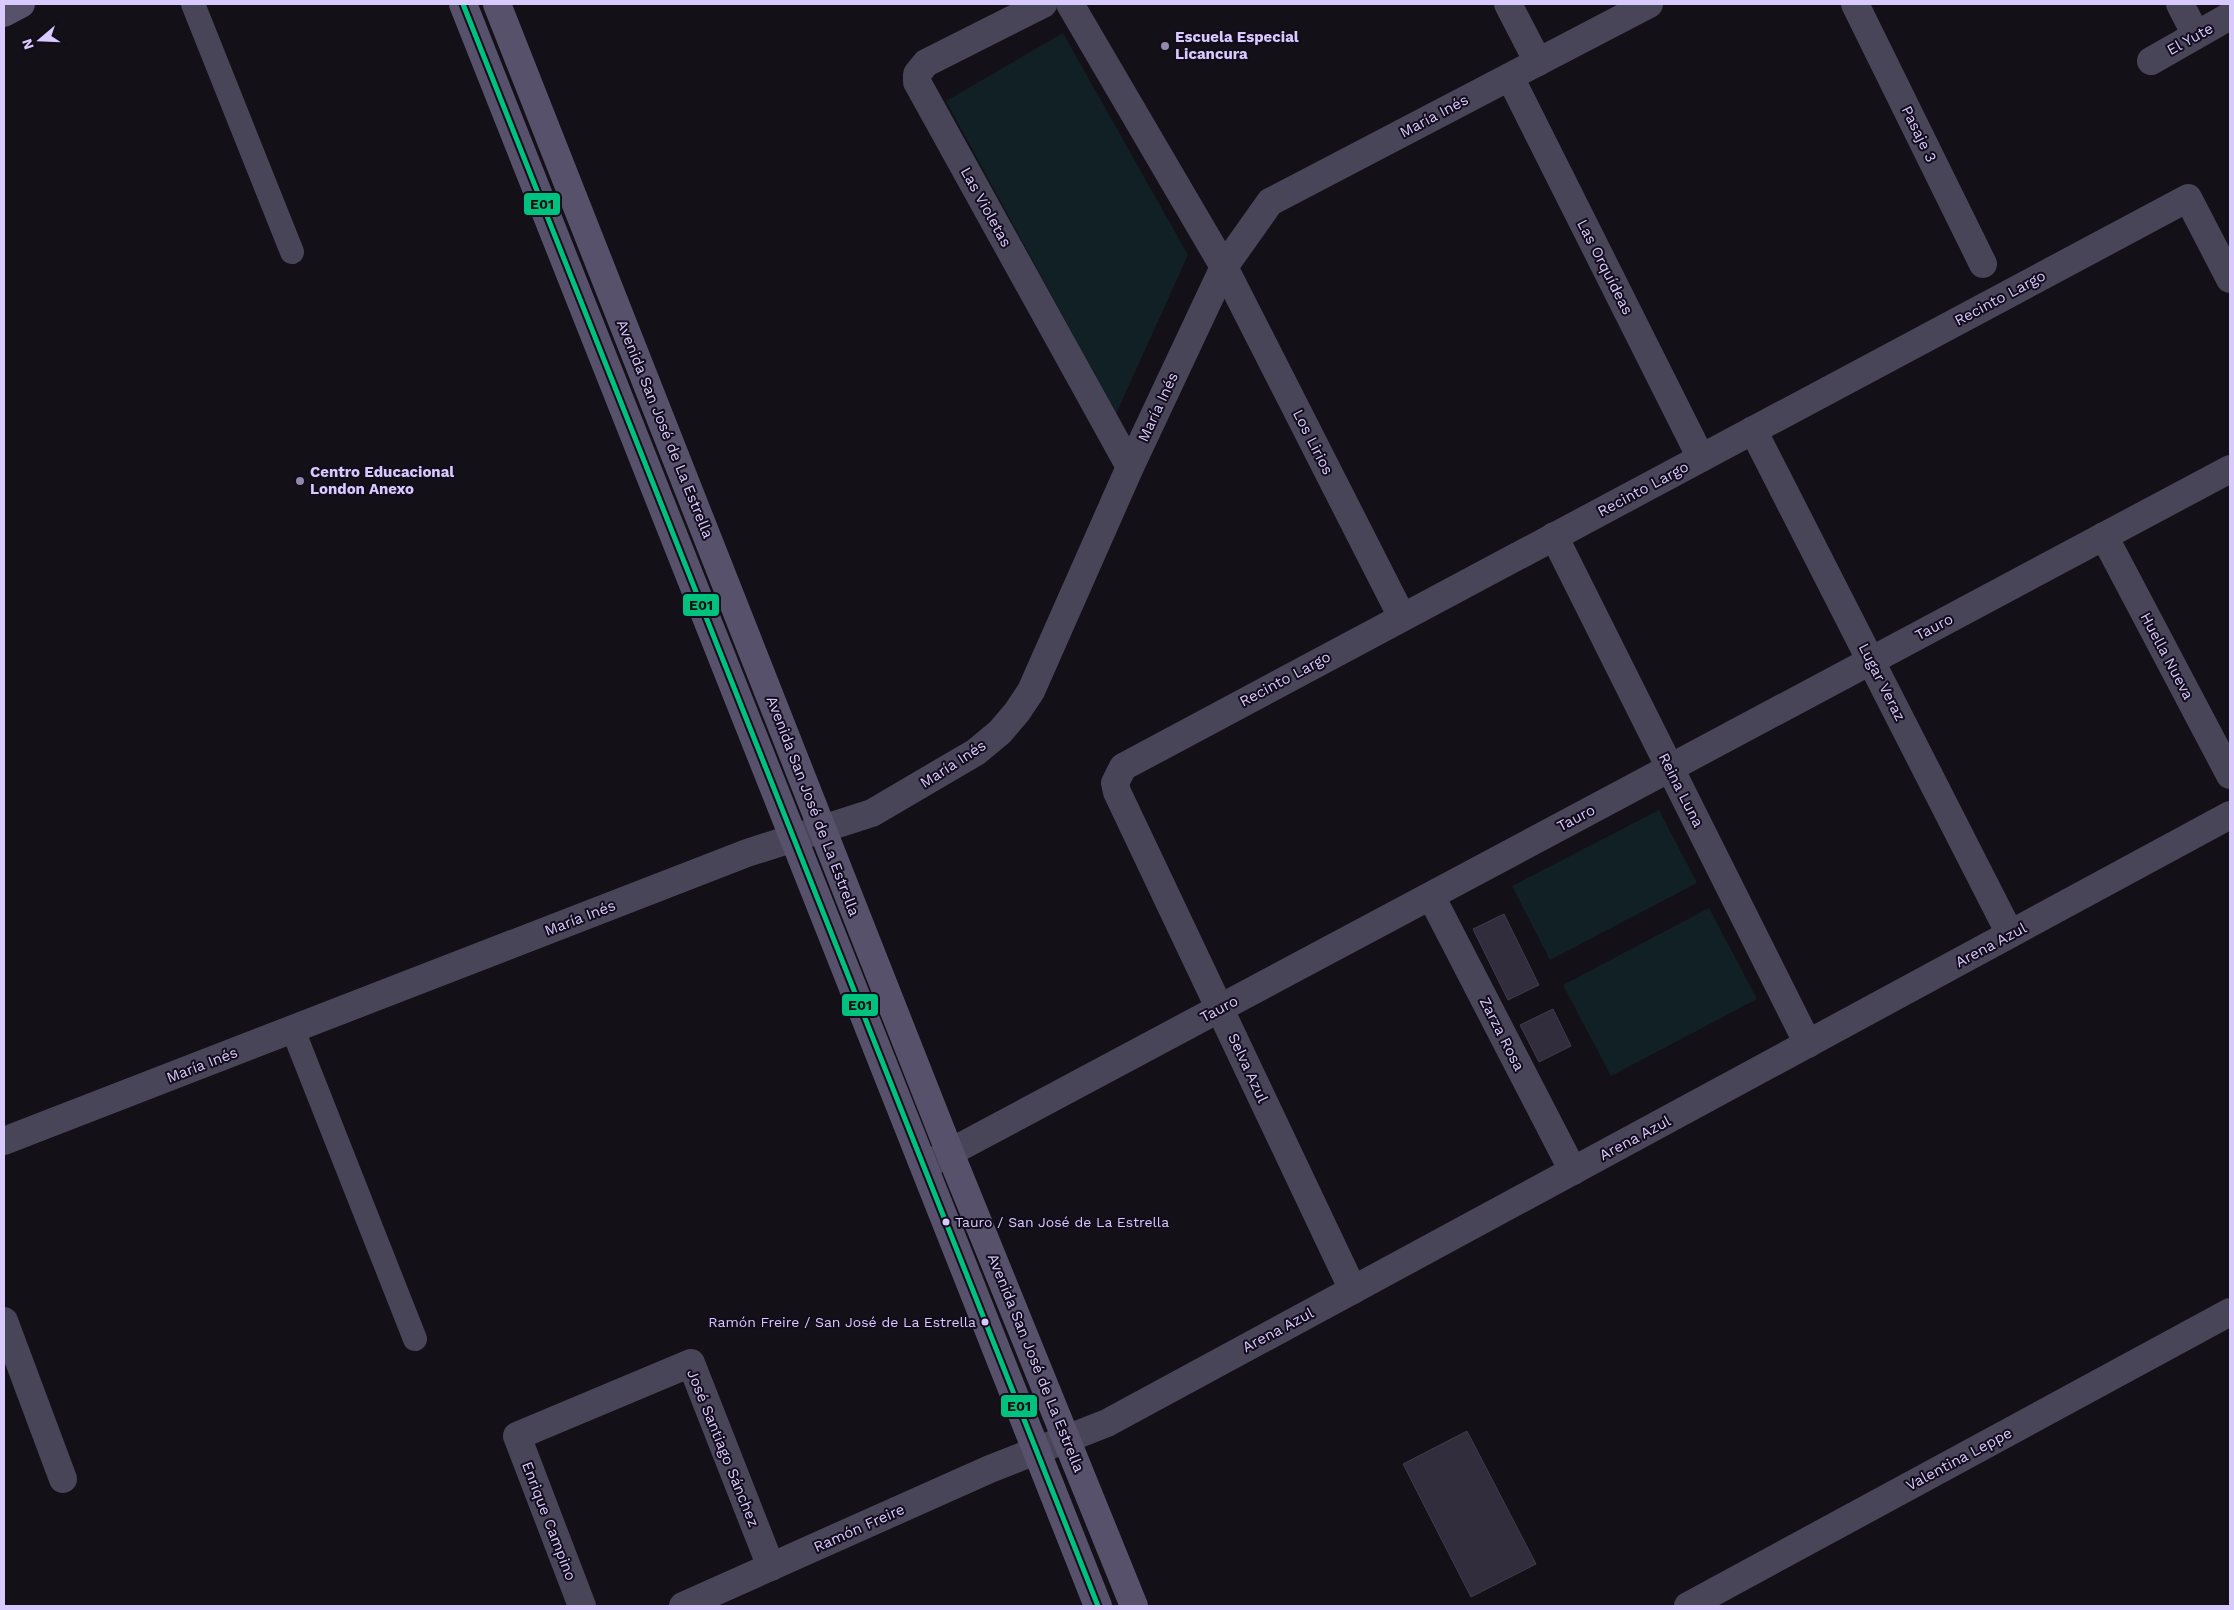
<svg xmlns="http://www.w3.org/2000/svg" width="2234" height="1610" viewBox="0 0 2234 1610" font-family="'Work Sans',sans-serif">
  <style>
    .green { fill: #102024 }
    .building { fill: #322d3c; stroke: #413a4d }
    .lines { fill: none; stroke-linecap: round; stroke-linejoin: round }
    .service { stroke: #494559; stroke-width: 24 }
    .minor { stroke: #494559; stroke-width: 28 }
    .secondary { stroke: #58516c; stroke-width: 28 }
    .bus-1-casing { stroke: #120c1c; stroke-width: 9 }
    .bus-1 { stroke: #00c27f; stroke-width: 5 }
    .poi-dot { fill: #9489ad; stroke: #120c1c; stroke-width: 2 }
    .bus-dot { fill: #d9cafd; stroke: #120c1c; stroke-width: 2 }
    .labels { text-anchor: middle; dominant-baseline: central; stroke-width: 4; stroke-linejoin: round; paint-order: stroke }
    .bus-label { font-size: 14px; fill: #d9cafd; stroke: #120c1c; text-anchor: start }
    .poi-label { font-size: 15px; font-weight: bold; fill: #d9cafd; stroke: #120c1c; text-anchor: start }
    .street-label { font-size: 15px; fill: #d9cafd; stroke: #120c1c }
    .line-badge { stroke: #120c1c; stroke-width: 2 }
    .pale-badge-label { font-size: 14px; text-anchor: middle; font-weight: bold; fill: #111 }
  </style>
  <rect width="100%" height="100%" fill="#131018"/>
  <g class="green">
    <path d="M 1063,33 L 1188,255 L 1116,414 L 946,101 Z"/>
    <path d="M 1659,810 L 1697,883 L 1550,960 L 1512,886 Z"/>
    <path d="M 1709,908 L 1757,999 L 1611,1076 L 1563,985 Z"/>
  </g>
  <g class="building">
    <path d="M 1504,914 L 1539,985 L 1508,1000 L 1473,929 Z"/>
    <path d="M 1553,1009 L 1571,1046 L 1539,1062 L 1520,1025 Z"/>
    <path d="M 1467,1431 L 1536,1564 L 1471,1597 L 1403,1464 Z"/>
  </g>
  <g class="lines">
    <g class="service">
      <path d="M 193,4 L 292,252"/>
      <path d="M 293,1030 L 415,1339"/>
    </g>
    <g class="minor">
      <path d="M 1043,4 L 926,63 L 917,74 L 917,82 L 1130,467"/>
      <path d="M 1070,4 L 1224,267 L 1402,617"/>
      <path d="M 1508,4 L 1538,62"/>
      <path d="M 1855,4 L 1983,264"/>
      <path d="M 2180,4 L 2196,35"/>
      <path d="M 2151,61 L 2230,16"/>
      <path d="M 1510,77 L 1701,458"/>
      <path d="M 1753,430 L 2010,934"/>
      <path d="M 1554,536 L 1808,1044"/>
      <path d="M 2104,536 L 2230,775"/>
      <path d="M 1431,896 L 1573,1171"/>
      <path d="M 4,1141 L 747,853 L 872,813 L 976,752 L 1000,732 L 1017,712 L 1031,691 L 1130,467 L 1224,267 L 1270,202 L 1649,4"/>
      <path d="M 930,1163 L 2230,469"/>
      <path d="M 1353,1290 L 1117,792 L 1115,783 L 1123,767 L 2188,198 L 2230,279"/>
      <path d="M 4,1321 L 63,1479"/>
      <path d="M 582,1606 L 517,1436 L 691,1363 L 771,1567"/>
      <path d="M 683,1606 L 990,1469 L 1107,1423 L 2230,815"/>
      <path d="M 1688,1606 L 2230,1312"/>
    </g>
    <g class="secondary">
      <path d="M 463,4 L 1098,1606"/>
      <path d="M 497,4 L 950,1153 L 1134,1606"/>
      <path d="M 4,13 L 21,4"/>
    </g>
    <defs>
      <path id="bus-1" d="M 463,4 L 1098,1606"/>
    </defs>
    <use href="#bus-1" class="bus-1-casing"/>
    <use href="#bus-1" class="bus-1"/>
  </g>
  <g class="poi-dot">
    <circle cx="1165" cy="46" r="5"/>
    <circle cx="300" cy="481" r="5"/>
  </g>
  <g class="bus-dot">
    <circle cx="946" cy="1222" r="4.5"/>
    <circle cx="985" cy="1322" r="4.5"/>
  </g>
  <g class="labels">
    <g class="bus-label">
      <text x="955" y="1222">Tauro / San José de La Estrella</text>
      <text x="976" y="1322" text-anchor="end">Ramón Freire / San José de La Estrella</text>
    </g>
    <g class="poi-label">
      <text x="1175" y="37">Escuela Especial<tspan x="1175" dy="17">Licancura</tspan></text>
      <text x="310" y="472">Centro Educacional<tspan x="310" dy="17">London Anexo</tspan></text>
    </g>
    <g class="street-label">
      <text transform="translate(2190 39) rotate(-29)">El Yute</text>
      <text transform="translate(1434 116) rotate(-28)">María Inés</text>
      <text transform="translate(1919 134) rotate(64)">Pasaje 3</text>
      <text transform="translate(986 207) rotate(61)">Las Violetas</text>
      <text transform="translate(1605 267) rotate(63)">Las Orquídeas</text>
      <text transform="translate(2000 298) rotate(-28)">Recinto Largo</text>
      <text transform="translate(1158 407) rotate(-65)">María Inés</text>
      <text transform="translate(665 429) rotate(68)">Avenida San José de La Estrella</text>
      <text transform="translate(1313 442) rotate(63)">Los Lirios</text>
      <text transform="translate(1643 489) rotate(-28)">Recinto Largo</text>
      <text transform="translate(1934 627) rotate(-28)">Tauro</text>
      <text transform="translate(2167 656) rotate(62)">Huella Nueva</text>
      <text transform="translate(1285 679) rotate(-28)">Recinto Largo</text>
      <text transform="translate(1882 682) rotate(63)">Lugar Veraz</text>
      <text transform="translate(953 764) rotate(-33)">María Inés</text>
      <text transform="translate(1681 790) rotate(63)">Reina Luna</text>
      <text transform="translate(813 806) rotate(69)">Avenida San José de La Estrella</text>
      <text transform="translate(1576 818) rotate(-28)">Tauro</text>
      <text transform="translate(580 918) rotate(-21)">María Inés</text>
      <text transform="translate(1991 945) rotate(-28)">Arena Azul</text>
      <text transform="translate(1219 1009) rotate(-28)">Tauro</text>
      <text transform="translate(1502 1034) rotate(63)">Zarza Rosa</text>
      <text transform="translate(202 1065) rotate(-21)">María Inés</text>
      <text transform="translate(1248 1068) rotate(65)">Selva Azul</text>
      <text transform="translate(1635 1138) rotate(-28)">Arena Azul</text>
      <text transform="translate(1278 1330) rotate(-28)">Arena Azul</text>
      <text transform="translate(1036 1363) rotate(68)">Avenida San José de La Estrella</text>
      <text transform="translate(723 1448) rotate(68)">José Santiago Sánchez</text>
      <text transform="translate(1959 1459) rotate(-28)">Valentina Leppe</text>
      <text transform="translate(549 1521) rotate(69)">Enrique Campino</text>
      <text transform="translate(859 1528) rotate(-24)">Ramón Freire</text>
    </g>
  </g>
  <g class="line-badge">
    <rect x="523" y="192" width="38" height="24" rx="5" fill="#00c27f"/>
    <rect x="682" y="593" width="38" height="24" rx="5" fill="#00c27f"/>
    <rect x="841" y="993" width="38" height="24" rx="5" fill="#00c27f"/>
    <rect x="1000" y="1394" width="38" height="24" rx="5" fill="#00c27f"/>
  </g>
  <g class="pale-badge-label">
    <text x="542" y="209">E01</text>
    <text x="701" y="610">E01</text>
    <text x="860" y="1010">E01</text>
    <text x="1019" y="1411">E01</text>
  </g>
  <rect width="2234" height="1610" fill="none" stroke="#d9cafd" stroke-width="10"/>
  <g transform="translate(40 40) rotate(251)" stroke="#120c1c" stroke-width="4" paint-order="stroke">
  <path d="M0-4L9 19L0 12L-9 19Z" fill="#d9cafd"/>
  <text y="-8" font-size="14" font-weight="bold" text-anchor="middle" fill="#d9cafd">N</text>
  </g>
</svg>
